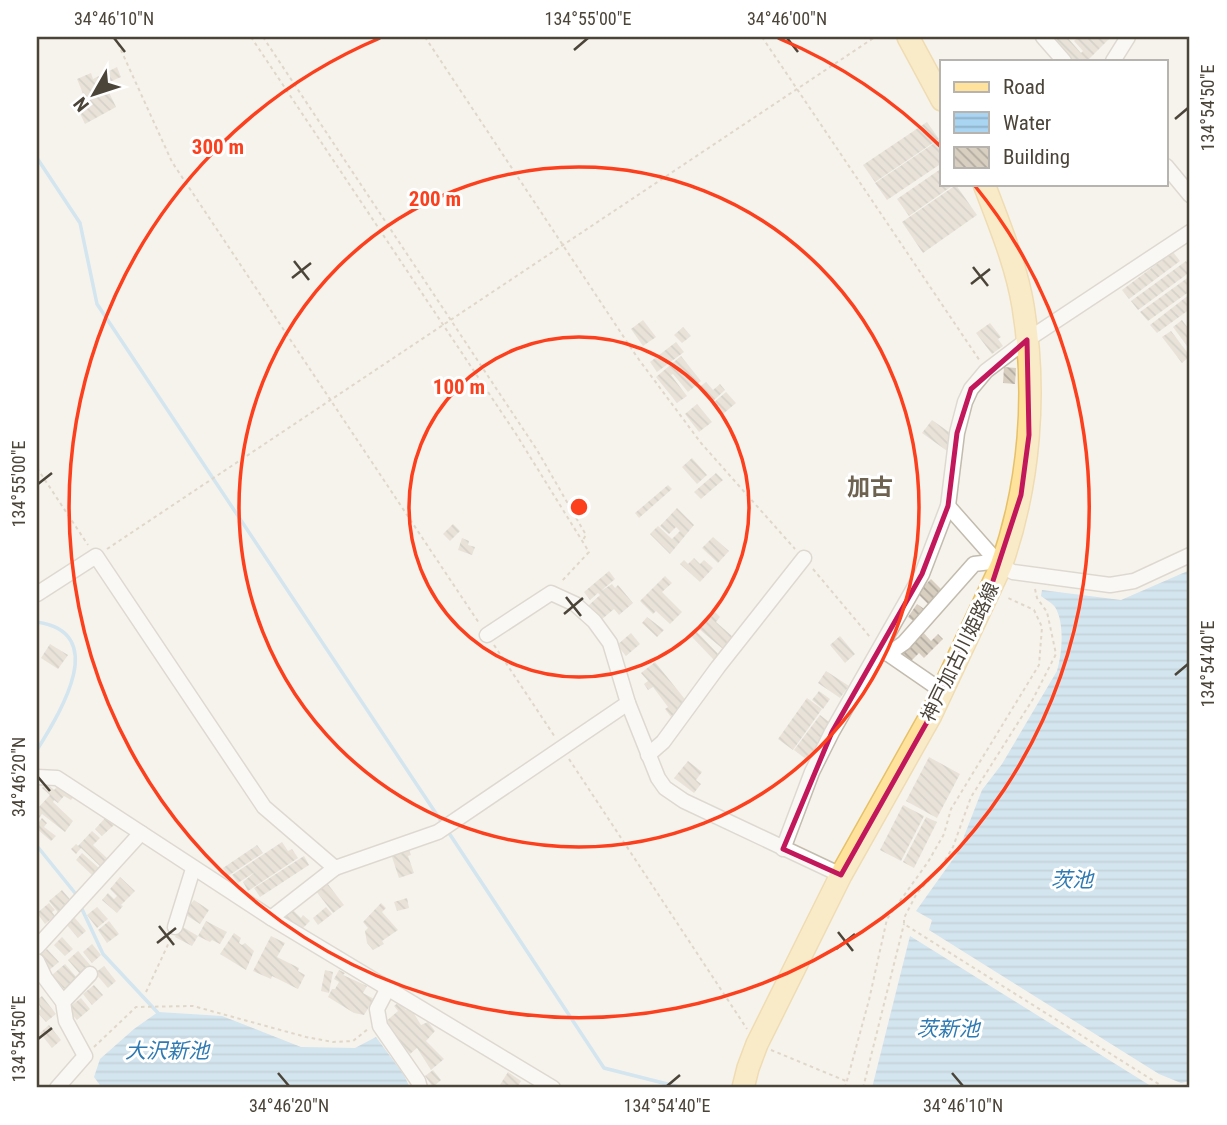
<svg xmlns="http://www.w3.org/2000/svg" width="1227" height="1125" viewBox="0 0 1227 1125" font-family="'Roboto Condensed','Noto Sans JP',sans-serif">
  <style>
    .water { fill: url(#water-rules) }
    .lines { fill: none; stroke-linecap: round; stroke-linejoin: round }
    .stream { stroke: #a9d4f2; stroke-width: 3.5 }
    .building { fill: url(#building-back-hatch) }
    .minor-casing { stroke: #c2bbae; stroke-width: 17 }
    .primary-casing { stroke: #e6c16a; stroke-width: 24 }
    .path { stroke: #c4b79f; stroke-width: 2; stroke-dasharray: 3.5 3.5; stroke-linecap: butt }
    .minor { stroke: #fff; stroke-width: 14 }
    .primary { stroke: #ffe39c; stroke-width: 21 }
    .marked { fill: none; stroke: #c2185b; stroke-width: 5; stroke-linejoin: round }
    .ticks { fill: none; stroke: #4b4439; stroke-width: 2.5 }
    .ring { fill: none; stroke: #fc3f1d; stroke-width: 3.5 }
    .labels { text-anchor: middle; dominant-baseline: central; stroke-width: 6; stroke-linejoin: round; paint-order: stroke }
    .street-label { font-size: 19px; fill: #4b4439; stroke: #fff }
    .water-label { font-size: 21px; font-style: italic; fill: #2e7ab2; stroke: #fff }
    .quarter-label { font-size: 23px; font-weight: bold; fill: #6e6250; stroke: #fff }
    .centre { fill: #fc3f1d; stroke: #fff; stroke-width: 3.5 }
    .ring-label { font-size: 21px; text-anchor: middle; font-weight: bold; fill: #fc3f1d; stroke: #fff; stroke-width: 6; stroke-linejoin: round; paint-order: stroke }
    .neatline { fill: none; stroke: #4b4439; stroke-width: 2.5 }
    .ticks-label { font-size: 18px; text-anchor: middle; fill: #4b4439 }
  </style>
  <defs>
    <pattern id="water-rules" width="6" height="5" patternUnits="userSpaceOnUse" patternTransform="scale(1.75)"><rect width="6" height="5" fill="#a9d4f2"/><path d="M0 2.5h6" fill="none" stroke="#8caec5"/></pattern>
    <pattern id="building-back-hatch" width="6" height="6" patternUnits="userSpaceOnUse" patternTransform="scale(1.75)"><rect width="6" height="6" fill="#d8cfc1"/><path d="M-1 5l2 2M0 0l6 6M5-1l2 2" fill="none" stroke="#b1aa9e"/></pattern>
  </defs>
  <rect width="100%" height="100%" fill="#f6f3ec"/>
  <g class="water">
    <path d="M 1190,570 L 1190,1081 L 1181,1083 L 1159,1074 L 929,930 L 932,920 L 916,911 L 958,852 L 982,790 L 1002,764 L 1057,671 C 1062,654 1065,623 1055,607 C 1052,603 1045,599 1041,596 L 1042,590 L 1121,600 Z"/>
    <path d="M 910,936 L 1154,1088 L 872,1088 Z"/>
    <path d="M 158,1012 L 222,1016 L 301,1047 L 355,1048 L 376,1037 L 404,1075 L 410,1088 L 102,1088 L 94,1077 L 100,1059 L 134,1029 Z"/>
  </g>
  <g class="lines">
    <g class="stream">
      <path d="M 37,158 L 80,223 L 97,304 L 443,824"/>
      <path d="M 37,622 C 111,633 59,714 37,750"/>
      <path d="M 447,830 L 604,1068 L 683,1088"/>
      <path d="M 37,846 L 75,893"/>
      <path d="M 81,907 L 103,954 L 159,1014"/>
    </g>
  </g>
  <g class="building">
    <path d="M 1059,37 L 1067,37 L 1081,53 L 1083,51 L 1074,41 L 1078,37 L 1109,39 L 1087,61 L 1073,61 L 1055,41 Z"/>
    <path d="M 117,67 L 121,77 L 105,84 L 116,107 L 85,124 L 74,101 L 84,96 L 77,79 L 91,73 L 93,79 Z"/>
    <path d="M 927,122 L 939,139 L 875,182 L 863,165 Z"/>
    <path d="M 939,140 L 942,143 L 942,163 L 887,200 L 875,183 Z"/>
    <path d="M 942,168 L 942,184 L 955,184 L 909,216 L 897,199 Z"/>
    <path d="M 956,185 L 977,215 L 923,253 L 902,222 Z"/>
    <path d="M 1173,252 L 1180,261 L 1129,299 L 1122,290 Z"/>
    <path d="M 1186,261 L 1190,267 L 1190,272 L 1138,310 L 1131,301 Z"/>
    <path d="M 1190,276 L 1190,291 L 1148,321 L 1140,312 Z"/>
    <path d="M 1190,294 L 1190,309 L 1157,333 L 1150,325 Z"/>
    <path d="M 643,320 L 656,337 L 643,346 L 631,329 Z"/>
    <path d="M 1182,320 L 1190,331 L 1190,350 L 1173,327 Z"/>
    <path d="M 990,323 L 1001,337 L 998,339 L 1003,346 L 992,354 L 976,333 Z"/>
    <path d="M 683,327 L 691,336 L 682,343 L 674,335 Z"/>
    <path d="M 1171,331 L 1190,356 L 1182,363 L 1162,337 Z"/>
    <path d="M 676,342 L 684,352 L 657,372 L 650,362 Z"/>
    <path d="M 681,356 L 701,381 L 688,392 L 673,374 L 671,375 L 687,396 L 677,403 L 656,377 Z"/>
    <path d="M 1004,367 L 1016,368 L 1015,384 L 1003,383 Z"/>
    <path d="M 706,382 L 713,390 L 720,384 L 725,390 L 711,403 L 698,388 Z"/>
    <path d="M 726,392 L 736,403 L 723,414 L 713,403 Z"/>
    <path d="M 697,404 L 712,422 L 699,432 L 685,414 Z"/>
    <path d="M 932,420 L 953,435 L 950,453 L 922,433 Z"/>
    <path d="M 692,458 L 707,475 L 697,484 L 682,467 Z"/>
    <path d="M 716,473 L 723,480 L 701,499 L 694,492 Z"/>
    <path d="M 668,485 L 672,489 L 639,518 L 635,513 Z"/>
    <path d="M 677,508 L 694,525 L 670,554 L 650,534 L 658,526 L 672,539 L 680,531 L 676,527 L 669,534 L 660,526 Z"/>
    <path d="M 453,524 L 460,531 L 450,541 L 443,534 Z"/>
    <path d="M 713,537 L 729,551 L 718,563 L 702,548 Z"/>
    <path d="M 462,538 L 469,541 L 468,545 L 475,547 L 472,555 L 458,550 Z"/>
    <path d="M 694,558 L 700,564 L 704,560 L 713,568 L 700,582 L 680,564 L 684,560 L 688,564 Z"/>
    <path d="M 609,571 L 615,579 L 601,591 L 612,584 L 615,588 L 618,585 L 633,603 L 619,615 L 614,609 L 601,620 L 588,606 L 600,595 L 598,593 L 590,600 L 584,592 Z"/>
    <path d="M 665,576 L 672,583 L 662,592 L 682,612 L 670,624 L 656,611 L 653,614 L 640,601 Z"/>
    <path d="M 931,579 L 944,592 L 930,606 L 917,593 Z"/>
    <path d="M 917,604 L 927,611 L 917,624 L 908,617 Z"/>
    <path d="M 714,611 L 720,617 L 716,622 L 733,637 L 723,649 L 699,629 Z"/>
    <path d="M 647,617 L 664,630 L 657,637 L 642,623 Z"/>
    <path d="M 921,630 L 931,641 L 938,634 L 943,639 L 924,658 L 919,653 L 909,663 L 899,652 Z"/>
    <path d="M 696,631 L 722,658 L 717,663 L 691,636 Z"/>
    <path d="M 631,633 L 640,644 L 626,656 L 617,645 Z"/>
    <path d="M 840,636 L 855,654 L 845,663 L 830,645 Z"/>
    <path d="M 50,644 L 68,655 L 58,669 L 41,658 Z"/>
    <path d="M 655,662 L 688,703 L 671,717 L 665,709 L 668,707 L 653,687 L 648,690 L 644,684 L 648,681 L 641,673 Z"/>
    <path d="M 826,671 L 849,686 L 840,698 L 818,683 Z"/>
    <path d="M 819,691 L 830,699 L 823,709 L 812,700 Z"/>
    <path d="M 807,698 L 822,709 L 793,750 L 778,739 Z"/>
    <path d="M 820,715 L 833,725 L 807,760 L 794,750 Z"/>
    <path d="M 929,757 L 960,774 L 937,818 L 906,801 Z"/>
    <path d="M 688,761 L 702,772 L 696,780 L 701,784 L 694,793 L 674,778 Z"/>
    <path d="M 46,783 L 54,790 L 58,786 L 75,795 L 71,800 L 64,796 L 58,803 L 54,800 L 53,802 L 73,821 L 65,832 L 42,814 L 37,821 L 37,809 L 50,795 L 42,788 Z"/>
    <path d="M 903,805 L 924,816 L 901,861 L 880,850 Z"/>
    <path d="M 106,817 L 114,825 L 102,836 L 95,829 Z"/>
    <path d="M 926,817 L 937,822 L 914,868 L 903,862 Z"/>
    <path d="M 42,818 L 47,823 L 44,827 L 56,836 L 51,841 L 37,829 L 37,825 Z"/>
    <path d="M 92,831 L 100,838 L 93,845 L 109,860 L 102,868 L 81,848 L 76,854 L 71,849 L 76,844 L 78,846 Z"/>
    <path d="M 282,842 L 288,851 L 292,849 L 298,858 L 248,891 L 243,882 L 255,872 L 238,883 L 232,875 Z"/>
    <path d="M 257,845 L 263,853 L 228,876 L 223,868 Z"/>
    <path d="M 407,845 L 411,855 L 408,856 L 414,873 L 399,878 L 390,851 Z"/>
    <path d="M 82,853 L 100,869 L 93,876 L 76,860 Z"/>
    <path d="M 304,856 L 309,865 L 260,897 L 254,888 Z"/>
    <path d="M 120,877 L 135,891 L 121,905 L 123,906 L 117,913 L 102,900 L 108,893 L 114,899 L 117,896 L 110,889 Z"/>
    <path d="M 327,883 L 344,905 L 333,913 L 316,891 Z"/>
    <path d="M 62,890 L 74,904 L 60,915 L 49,901 Z"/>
    <path d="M 407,898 L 409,908 L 397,911 L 394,902 Z"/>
    <path d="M 194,900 L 209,910 L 200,924 L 183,913 Z"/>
    <path d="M 49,903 L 55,910 L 52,912 L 55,916 L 45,924 L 37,913 Z"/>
    <path d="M 381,903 L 386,908 L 382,912 L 398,930 L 382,941 L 384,944 L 373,950 L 367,943 L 365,931 L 368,928 L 363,922 Z"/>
    <path d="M 97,907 L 108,919 L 97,928 L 87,915 Z"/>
    <path d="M 290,907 L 301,918 L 303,915 L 310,921 L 299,932 L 284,918 L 287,915 L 284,913 Z"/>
    <path d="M 326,907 L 332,914 L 318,925 L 313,918 Z"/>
    <path d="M 74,917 L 86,931 L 78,938 L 66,924 Z"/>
    <path d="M 109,921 L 119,934 L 107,943 L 98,930 Z"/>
    <path d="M 206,921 L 227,932 L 220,944 L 212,940 L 210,942 L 198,936 Z"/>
    <path d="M 181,926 L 198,936 L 192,946 L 175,937 Z"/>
    <path d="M 234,933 L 241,938 L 239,943 L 242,945 L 245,943 L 254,951 L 246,970 L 220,954 Z"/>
    <path d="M 271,936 L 285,943 L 277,957 L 299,968 L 298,971 L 305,975 L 298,989 L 272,976 L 271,979 L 253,971 Z"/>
    <path d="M 62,937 L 73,949 L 65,956 L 54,945 Z"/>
    <path d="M 92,944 L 101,955 L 92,963 L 83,952 Z"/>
    <path d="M 47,949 L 59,962 L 48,971 L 37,958 Z"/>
    <path d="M 78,951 L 91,966 L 81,975 L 68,960 Z"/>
    <path d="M 65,964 L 77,978 L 64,989 L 52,975 Z"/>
    <path d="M 104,966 L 116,981 L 108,988 L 95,973 Z"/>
    <path d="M 325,970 L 333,972 L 329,993 L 321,991 Z"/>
    <path d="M 339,970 L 345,973 L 343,975 L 367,986 L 363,993 L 374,999 L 364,1015 L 354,1013 L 328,997 L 332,989 L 335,989 L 339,982 L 334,979 Z"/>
    <path d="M 94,985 L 103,995 L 92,1005 L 83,994 Z"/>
    <path d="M 42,996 L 56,1014 L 46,1022 L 37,1012 L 41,1009 L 37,1000 Z"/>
    <path d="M 81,998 L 90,1009 L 77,1020 L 67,1009 Z"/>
    <path d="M 399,1002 L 406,1010 L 410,1007 L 421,1025 L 428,1022 L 435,1031 L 426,1041 L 444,1059 L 431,1070 L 417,1048 L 410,1054 L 384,1023 L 398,1011 L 394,1006 Z"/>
    <path d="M 49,1025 L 61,1040 L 52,1048 L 40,1033 Z"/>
    <path d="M 433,1070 L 441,1080 L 433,1087 L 425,1076 Z"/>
    <path d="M 508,1072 L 521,1081 L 517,1088 L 498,1088 Z"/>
  </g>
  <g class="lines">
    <defs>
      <g id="minor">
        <path d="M 1043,37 L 1064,61"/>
        <path d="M 1113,61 L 1128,37"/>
        <path d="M 1166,166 L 1190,195"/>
        <path d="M 948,506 L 1001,566 L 1013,572 L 1110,585 L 1134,581 L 1190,555"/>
        <path d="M 37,594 L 96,556 L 264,807 L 335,868 L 438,832 L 628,703"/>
        <path d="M 487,635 L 551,593 L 575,604 L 594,621 L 610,643 L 628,703 L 658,778 L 665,788 L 684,801 L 841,875"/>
        <path d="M 881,649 L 942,691"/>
        <path d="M 888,654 L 904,643 L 974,564 L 999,561"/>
        <path d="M 648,755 L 663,742 L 718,667 L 804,558"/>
        <path d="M 37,777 L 57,778 L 271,918 L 553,1088"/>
        <path d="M 783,849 L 812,772 L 832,732 L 922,574 L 948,506 L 957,433 L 965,402 L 971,389 L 986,371 L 1027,340 L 1190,232"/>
        <path d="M 271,918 L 335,868"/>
        <path d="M 175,927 L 193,869"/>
        <path d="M 37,947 L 141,833"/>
        <path d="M 37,961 L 45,978 L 63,1002 L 66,1021 L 85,1056 L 57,1088"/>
        <path d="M 388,988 L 377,1009 L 380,1026 L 418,1081 L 420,1088"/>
        <path d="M 63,1002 L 90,974"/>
      </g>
      <g id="primary">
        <path d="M 908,37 L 942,100"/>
        <path d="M 743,1088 L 748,1068 L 757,1044 L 841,875 L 931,715 L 1001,566 C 1030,484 1037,392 1023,306 C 1016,264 999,224 984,184"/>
      </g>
    </defs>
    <use href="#minor" class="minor-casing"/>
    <use href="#primary" class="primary-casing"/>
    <g class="path">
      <path d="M 115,37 L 172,162 L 479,623"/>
      <path d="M 251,37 L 516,434 L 589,552 L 561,582"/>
      <path d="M 263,37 L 537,450 L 586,535 L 583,540"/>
      <path d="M 425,37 L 637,357 L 701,443 L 795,549"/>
      <path d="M 762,37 L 980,361"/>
      <path d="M 37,468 L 88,545"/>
      <path d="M 107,549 L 875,37"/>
      <path d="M 813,569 L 870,637"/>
      <path d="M 1035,589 L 1037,598 L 1047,612 L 1056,654 L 1033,699 L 971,797 L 953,847 L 941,867 L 917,893 L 904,918 L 904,924 L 1165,1088"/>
      <path d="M 494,645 L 555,737"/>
      <path d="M 569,759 L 747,1029"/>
      <path d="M 146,992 L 171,938"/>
      <path d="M 94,1047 L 136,1007 L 193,1006 L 306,1037 L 333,1042 L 353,1041 L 368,1029"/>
      <path d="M 771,1050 L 846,1081"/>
      <path d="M 845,1088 L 869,1000 L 887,919 L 928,862 L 944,834 L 951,809 L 1039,665 L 1042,627 L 1034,610 L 1006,597"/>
      <path d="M 863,1088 L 904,924"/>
    </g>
    <use href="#minor" class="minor"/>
    <use href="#primary" class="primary"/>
  </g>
  <path d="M0 0H1227V1125H0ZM 1027,340 L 1029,435 L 1021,495 L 990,590 L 931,715 L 841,875 L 783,849 L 832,732 L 922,574 L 948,506 L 957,433 L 971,389 Z" fill="#f6f3ec" fill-opacity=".55" fill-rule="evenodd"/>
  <path class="marked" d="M 1027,340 L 1029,435 L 1021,495 L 990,590 L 931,715 L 841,875 L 783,849 L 832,732 L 922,574 L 948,506 L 957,433 L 971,389 Z"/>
  <path class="ticks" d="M 114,38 L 125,52M 787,38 L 798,52M 574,50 L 588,38M 1175,119 L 1188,108M 294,261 L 309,280M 973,267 L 988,286M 292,278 L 311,263M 971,284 L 990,269M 38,484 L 52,473M 566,597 L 581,616M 564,614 L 583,598M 1175,675 L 1188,664M 38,777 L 50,791M 159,926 L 174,945M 838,932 L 853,951M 157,943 L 176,928M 836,949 L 855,934M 38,1039 L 52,1028M 278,1073 L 289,1086M 952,1073 L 963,1086M 667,1086 L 680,1075"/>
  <g class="ring">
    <circle cx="579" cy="507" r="170"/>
    <circle cx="579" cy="507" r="340"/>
    <path d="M778 38A510 510 0 0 1 940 146M975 186A510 510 0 1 1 380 38"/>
  </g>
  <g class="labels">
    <g class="street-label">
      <text transform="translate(960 652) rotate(-64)">神戸加古川姫路線</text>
    </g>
    <g class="water-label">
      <text x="1072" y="880">茨池</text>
      <text x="948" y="1029">茨新池</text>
      <text x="167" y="1051">大沢新池</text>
    </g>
    <g class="quarter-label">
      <text x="870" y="487">加古</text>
    </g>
  </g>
  <circle cx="579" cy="507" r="10" class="centre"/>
  <g class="ring-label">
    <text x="218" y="154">300 m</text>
    <text x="435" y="206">200 m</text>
    <text x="459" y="394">100 m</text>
  </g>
  <rect width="1227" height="1125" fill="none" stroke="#ffffff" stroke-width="77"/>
  <rect x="940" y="60" width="228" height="126" fill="#ffffff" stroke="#b7b4b0" stroke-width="2"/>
  <rect x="954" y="82" width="35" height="10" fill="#ffe39c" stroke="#b7b4b0" stroke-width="2"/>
  <text x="1003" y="94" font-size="21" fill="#4b4439">Road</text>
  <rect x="954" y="112" width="35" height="21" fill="url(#water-rules)" stroke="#b7b4b0" stroke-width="2"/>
  <text x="1003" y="130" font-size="21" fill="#4b4439">Water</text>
  <rect x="954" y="147" width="35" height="21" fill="url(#building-back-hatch)" stroke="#b7b4b0" stroke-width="2"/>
  <text x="1003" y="164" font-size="21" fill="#4b4439">Building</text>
  <g transform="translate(94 94) rotate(231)" stroke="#ffffff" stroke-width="5" paint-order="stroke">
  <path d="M0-5L12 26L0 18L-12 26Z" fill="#4b4439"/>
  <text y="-10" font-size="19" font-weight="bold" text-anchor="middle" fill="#4b4439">N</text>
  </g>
  <rect x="38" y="38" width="1150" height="1048" class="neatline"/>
  <g class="ticks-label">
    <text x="114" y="25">34°46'10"N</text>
    <text x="588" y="25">134°55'00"E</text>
    <text x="787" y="25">34°46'00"N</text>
    <text transform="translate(1208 108) rotate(-90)" y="6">134°54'50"E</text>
    <text transform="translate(19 484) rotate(-90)" y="6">134°55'00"E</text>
    <text transform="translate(1208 664) rotate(-90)" y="6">134°54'40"E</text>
    <text transform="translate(19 777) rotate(-90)" y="6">34°46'20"N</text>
    <text transform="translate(19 1039) rotate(-90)" y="6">134°54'50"E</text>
    <text x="289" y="1112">34°46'20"N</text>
    <text x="667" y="1112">134°54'40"E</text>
    <text x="963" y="1112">34°46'10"N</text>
  </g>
</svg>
